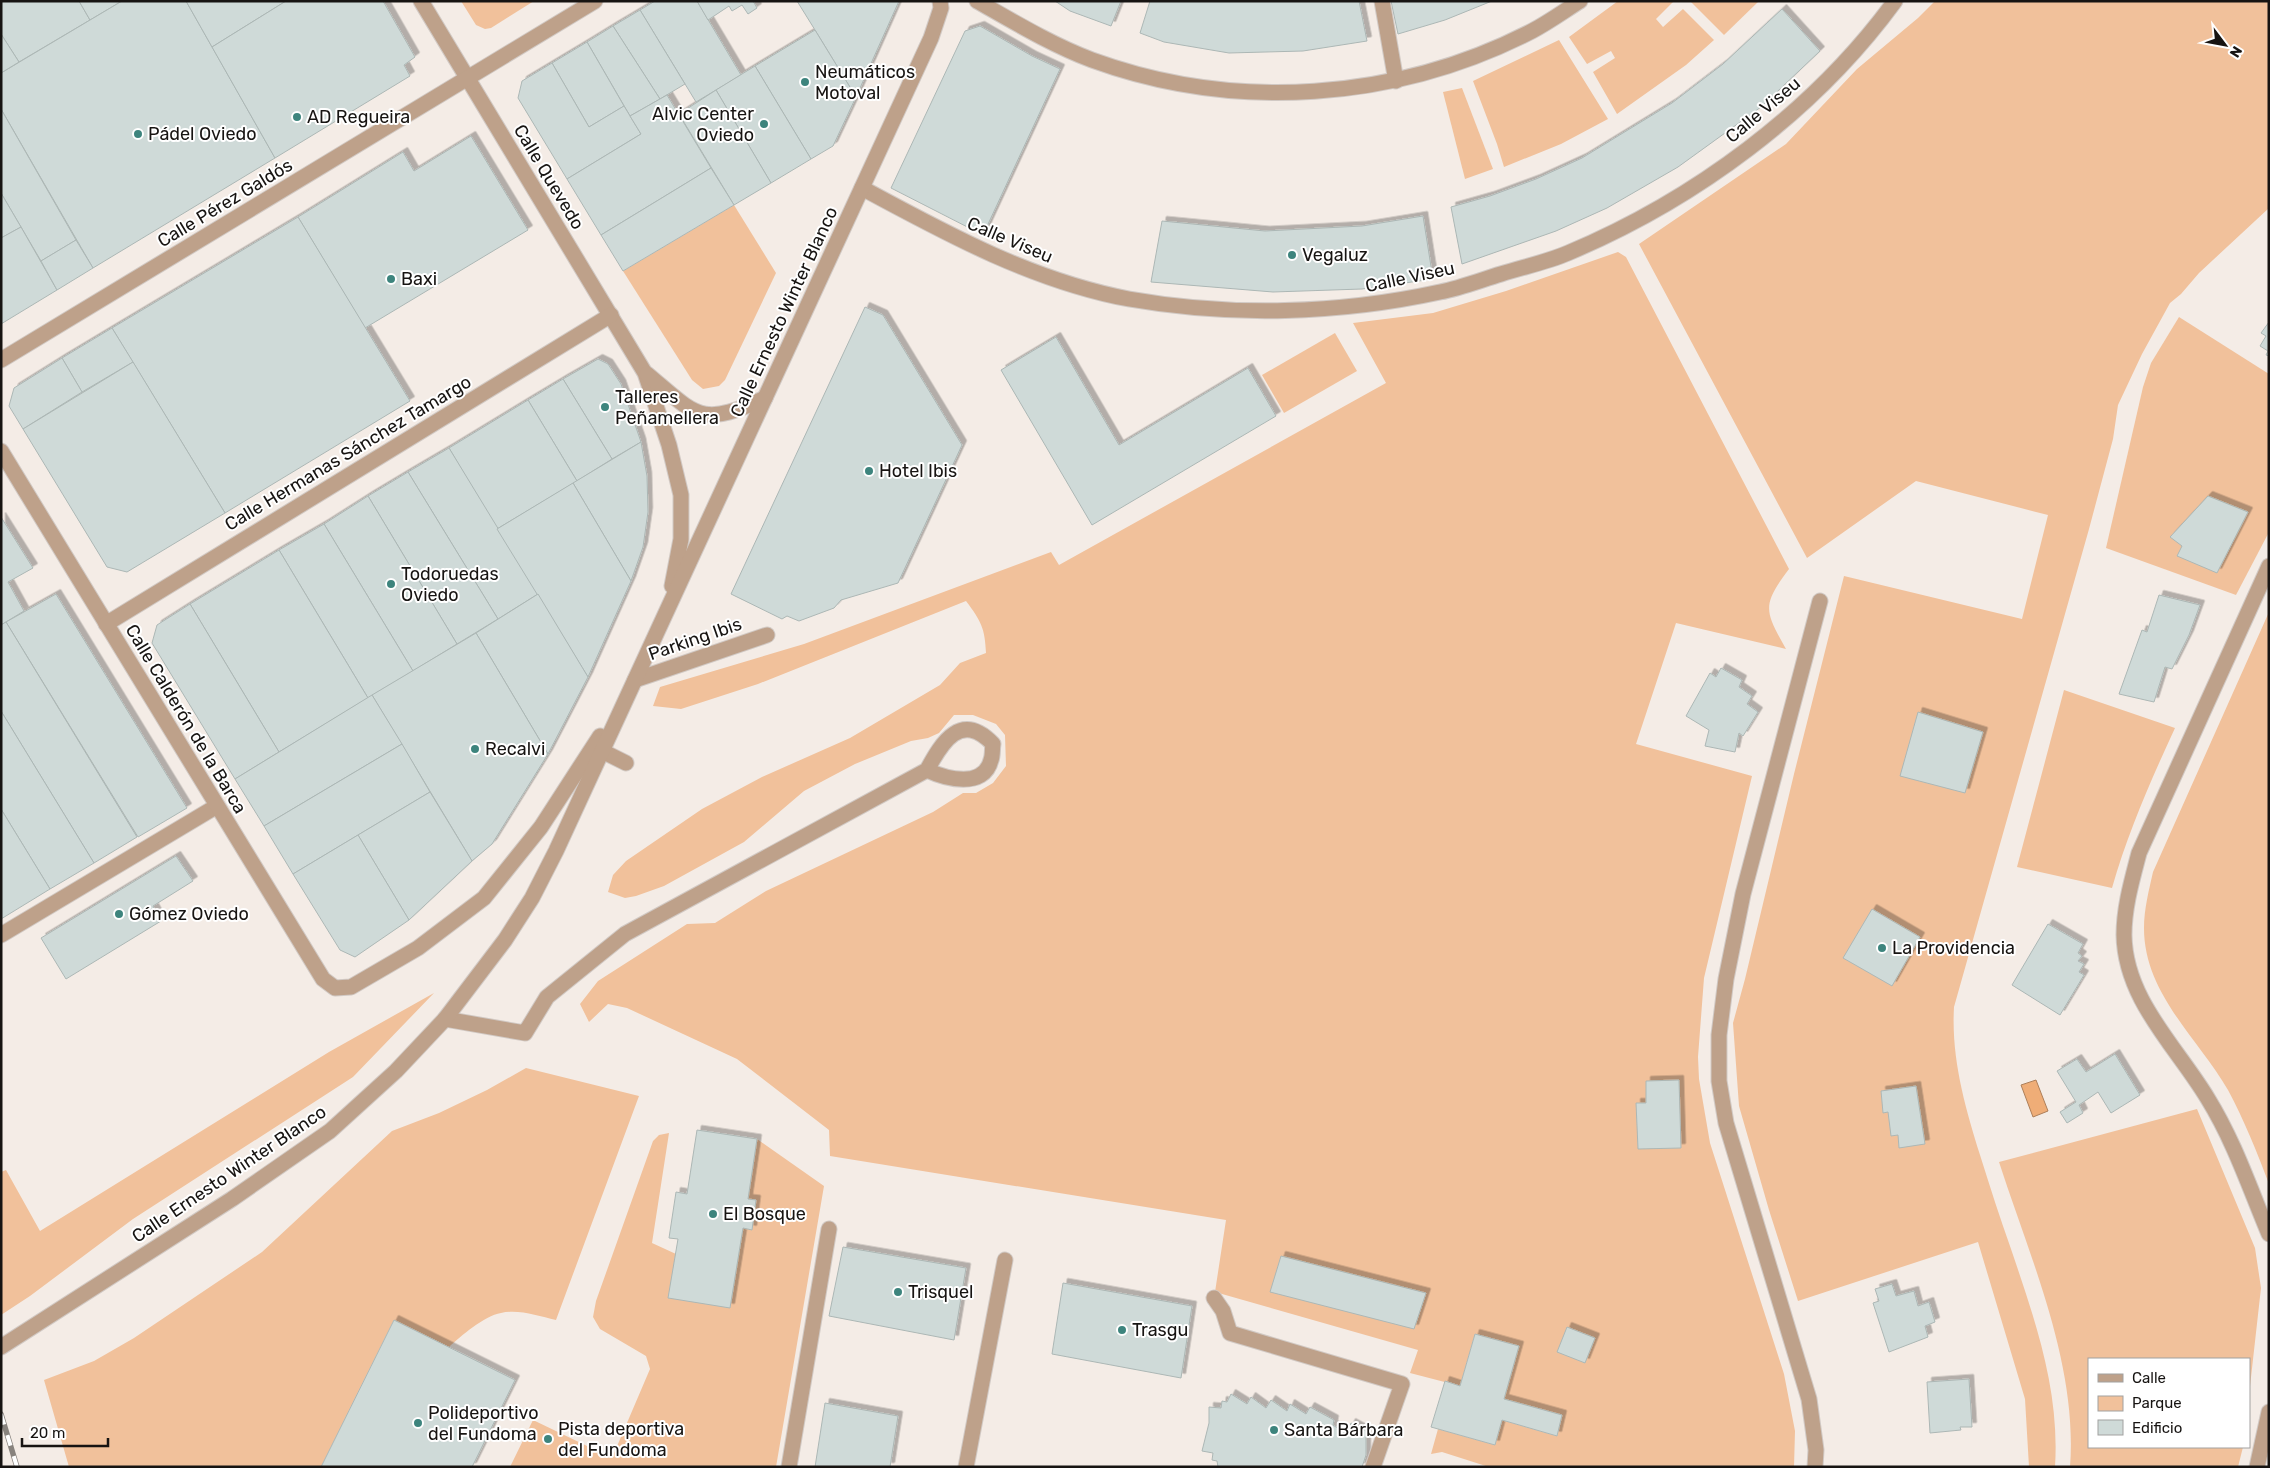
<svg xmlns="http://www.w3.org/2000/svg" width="2270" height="1468" viewBox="0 0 2270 1468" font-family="Rubik,sans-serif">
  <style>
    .green { fill: #f1c19b }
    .water { fill: #efad77; stroke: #ae7f59 }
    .building { fill: #cfdad8; stroke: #acb7b5; filter: url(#shadow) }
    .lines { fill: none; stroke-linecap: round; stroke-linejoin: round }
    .lane-casing { stroke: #d1c9c4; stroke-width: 17 }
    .street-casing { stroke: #d1c9c4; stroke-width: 17 }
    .lane { stroke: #bea18a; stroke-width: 15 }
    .street { stroke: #bea18a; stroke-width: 15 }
    .rail-casing { stroke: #88837e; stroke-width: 5.5 }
    .rail { stroke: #fff; stroke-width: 4; stroke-dasharray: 11; stroke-linecap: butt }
    .poi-dot { fill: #3d847d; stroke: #fff; stroke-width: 2 }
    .labels { text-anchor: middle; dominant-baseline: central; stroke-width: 4; stroke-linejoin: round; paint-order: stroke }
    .poi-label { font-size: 18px; fill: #171412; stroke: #fff; text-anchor: start }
    .street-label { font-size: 18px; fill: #171412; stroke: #fff }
  </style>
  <defs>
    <filter id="shadow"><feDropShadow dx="4.5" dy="-4.5" stdDeviation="0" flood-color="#0004"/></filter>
  </defs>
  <rect width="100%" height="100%" fill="#f4ece6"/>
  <g class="green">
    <path d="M 461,1 L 534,1 L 491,28 L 485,29 L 476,25 Z"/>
    <path d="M 1618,1 L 1674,1 L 1656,19 L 1663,27 L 1683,9 L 1714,40 L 1686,65 L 1617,114 L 1593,72 L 1615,58 L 1611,51 L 1587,64 L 1569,37 Z"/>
    <path d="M 1690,1 L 1759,1 L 1724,35 Z"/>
    <path d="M 1935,1 L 2269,1 L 2269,208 L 2199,273 L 2181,294 L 2170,303 L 2142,354 L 2118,405 L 2113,439 L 2089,529 L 1954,1007 C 1951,1058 1965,1107 1980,1155 C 1990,1187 2000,1218 2011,1249 C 2035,1320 2060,1390 2055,1467 L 2029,1467 L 2025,1399 L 1978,1242 L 1798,1301 L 1769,1210 L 1739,1106 L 1733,1023 L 1745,979 L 1794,774 L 1844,576 L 2022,619 L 2048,515 L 1916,481 L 1807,558 L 1639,244 L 1786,144 L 1857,69 L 1918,18 Z"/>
    <path d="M 1559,40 L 1608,119 L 1561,144 L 1504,167 L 1497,144 L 1473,81 Z"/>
    <path d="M 1462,88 L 1493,169 L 1465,179 L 1443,92 Z"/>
    <path d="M 734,205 L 776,273 L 725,380 L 719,386 L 703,389 L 692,380 L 623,271 Z"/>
    <path d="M 1618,252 L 1626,257 L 1789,569 C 1762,605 1764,610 1786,649 L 1676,623 L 1636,744 L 1752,776 L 1704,978 L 1698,1057 L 1699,1079 L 1710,1143 L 1784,1374 L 1795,1431 L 1794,1467 L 1489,1467 L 1442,1452 L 1431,1454 L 1438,1429 L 1495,1445 L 1502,1420 L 1557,1436 L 1562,1415 L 1504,1399 L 1518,1346 L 1475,1334 L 1460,1386 L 1410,1373 L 1418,1350 L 1215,1292 L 1226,1220 L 830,1156 L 829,1130 L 737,1059 L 627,1008 L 608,1004 L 589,1022 L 580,1004 L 598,981 L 687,924 L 715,923 L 766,891 L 933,812 L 963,793 L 976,793 L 993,783 L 1006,766 L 1005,735 L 996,724 L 973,715 L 954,715 L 939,733 L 928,738 L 911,741 L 855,764 L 804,791 L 744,842 L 664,886 L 636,896 L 625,898 L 608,892 L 613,875 L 626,861 L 702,809 L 762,777 L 850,738 L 940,685 L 960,663 L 986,653 C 985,628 981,621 966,601 L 758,684 L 681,709 L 653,706 L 660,687 L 804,644 L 1051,552 L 1059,565 L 1386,383 L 1353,323 L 1433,313 L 1506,291 Z"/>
    <path d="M 2179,317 L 2269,374 L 2269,532 L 2236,595 L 2106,548 L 2143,387 L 2151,363 Z"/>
    <path d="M 1335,333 L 1357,371 L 1284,413 L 1262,375 Z"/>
    <path d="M 2269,612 L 2269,1184 C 2257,1152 2244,1120 2228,1090 C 2197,1037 2144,993 2144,928 C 2144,909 2149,890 2153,872 Z"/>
    <path d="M 2064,690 L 2175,728 C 2151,780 2128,832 2112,888 L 2017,867 Z"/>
    <path d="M 434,993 L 353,1077 L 133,1219 L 30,1296 L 1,1315 L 1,1172 L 6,1170 L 40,1231 L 329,1052 Z"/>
    <path d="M 526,1068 L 639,1096 L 556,1320 C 538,1316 519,1309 501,1313 C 484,1316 461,1336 449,1347 L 394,1320 L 321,1467 L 69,1467 L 44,1380 L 94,1361 L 134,1338 L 262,1252 L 392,1131 L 439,1113 L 487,1090 Z"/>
    <path d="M 2197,1109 L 2255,1248 L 2261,1288 L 2249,1395 L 2249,1359 L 2089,1359 L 2089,1447 L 2243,1447 L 2238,1467 L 2070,1467 C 2078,1364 2030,1258 1999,1162 Z"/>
    <path d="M 669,1133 L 652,1243 L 676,1254 L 730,1307 L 743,1228 L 752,1229 L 756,1200 L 748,1199 L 757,1139 L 824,1186 L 776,1467 L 510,1467 L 533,1420 L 612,1458 L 650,1369 L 646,1356 L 600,1329 L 593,1317 L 596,1301 L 653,1141 L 659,1135 Z"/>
  </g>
  <path class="water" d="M 2036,1080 L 2048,1111 L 2033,1117 L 2021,1085 Z"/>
  <g class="building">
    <path d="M 1,1 L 79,1 L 90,20 L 19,62 L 1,34 Z"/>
    <path d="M 79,1 L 122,1 L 90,20 Z"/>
    <path d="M 122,1 L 186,1 L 275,158 L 93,268 L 1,109 L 1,73 Z"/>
    <path d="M 186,1 L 286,1 L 212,47 Z"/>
    <path d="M 286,1 L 383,1 L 415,57 L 404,65 L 410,76 L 275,158 L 212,47 Z"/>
    <path d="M 655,1 L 697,1 L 741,75 L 696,102 L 640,10 Z"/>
    <path d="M 697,1 L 753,1 L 757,8 L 748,14 L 742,5 L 732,11 L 729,6 L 708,20 Z"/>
    <path d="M 797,1 L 899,1 L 856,97 L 815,30 Z"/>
    <path d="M 1055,1 L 1121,1 L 1111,26 L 1070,11 Z"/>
    <path d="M 1150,1 L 1359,1 L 1367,41 L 1303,51 L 1229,53 L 1164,42 L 1140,33 Z"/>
    <path d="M 1391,1 L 1492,1 L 1445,20 L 1398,34 Z"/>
    <path d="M 1782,9 L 1820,51 L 1761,107 L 1678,167 L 1607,208 L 1556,231 L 1462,264 L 1451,207 L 1490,196 L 1536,179 L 1582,158 L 1672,103 L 1723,64 Z"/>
    <path d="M 640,10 L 685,84 L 660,99 L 613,26 Z"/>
    <path d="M 613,26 L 660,99 L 630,116 L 587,42 Z"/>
    <path d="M 980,26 L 1032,56 L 1060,69 L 983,235 L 891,188 L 965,31 Z"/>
    <path d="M 815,30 L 856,97 L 833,146 L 811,159 L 755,66 Z"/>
    <path d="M 1,34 L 19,62 L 1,73 Z"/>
    <path d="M 587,42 L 624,106 L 589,127 L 552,63 Z"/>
    <path d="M 552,63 L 589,127 L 624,106 L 641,134 L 567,179 L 518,98 L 522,81 Z"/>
    <path d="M 755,66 L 811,159 L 771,183 L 716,90 Z"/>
    <path d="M 716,90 L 771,183 L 734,205 L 679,114 Z"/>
    <path d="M 667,95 L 711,168 L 601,235 L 567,179 L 641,134 L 630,116 Z"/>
    <path d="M 1,109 L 76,240 L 41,261 L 1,193 Z"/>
    <path d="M 471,136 L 528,230 L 365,328 L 298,217 L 403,152 L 414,171 Z"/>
    <path d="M 711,168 L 734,205 L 623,271 L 601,235 Z"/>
    <path d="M 1,193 L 21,227 L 1,238 Z"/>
    <path d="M 1423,216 L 1433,279 L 1362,289 L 1273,292 L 1151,282 L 1162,221 L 1265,231 L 1362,226 Z"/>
    <path d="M 298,217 L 410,401 L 225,513 L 112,328 Z"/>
    <path d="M 21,227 L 57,290 L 1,324 L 1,238 Z"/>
    <path d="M 76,240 L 93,268 L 57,290 L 41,261 Z"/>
    <path d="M 865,307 L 883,315 L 962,445 L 898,583 L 841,600 L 834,608 L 799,621 L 787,616 L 782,619 L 731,594 Z"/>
    <path d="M 2269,322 L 2269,356 L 2266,355 L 2268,351 L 2260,346 L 2266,336 L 2261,333 Z"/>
    <path d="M 112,328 L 133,362 L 82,392 L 62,358 Z"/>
    <path d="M 1056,337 L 1119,445 L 1248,368 L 1276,416 L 1092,525 L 1001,370 Z"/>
    <path d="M 62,358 L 82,392 L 23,429 L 9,406 L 14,388 Z"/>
    <path d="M 598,359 L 608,364 L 621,384 L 641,442 L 612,459 L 563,379 Z"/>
    <path d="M 133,362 L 225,513 L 127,572 L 107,567 L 23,429 Z"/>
    <path d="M 563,379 L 612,459 L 577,481 L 528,400 Z"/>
    <path d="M 528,400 L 577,481 L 497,529 L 449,448 Z"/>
    <path d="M 641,442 L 647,476 L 648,512 L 643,547 L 631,581 L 573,483 Z"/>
    <path d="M 449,448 L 538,594 L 498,619 L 408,472 Z"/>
    <path d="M 408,472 L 498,619 L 457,644 L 368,496 Z"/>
    <path d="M 573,483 L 631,581 L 588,677 L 497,529 Z"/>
    <path d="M 368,496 L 457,644 L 413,671 L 324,524 Z"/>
    <path d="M 2208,496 L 2248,512 L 2217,573 L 2177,556 L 2182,546 L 2170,537 Z"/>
    <path d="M 1,517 L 33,568 L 8,582 L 24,611 L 1,625 Z"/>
    <path d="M 324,524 L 413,671 L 368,698 L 279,550 Z"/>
    <path d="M 279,550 L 368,698 L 279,752 L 190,604 Z"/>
    <path d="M 56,594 L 187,808 L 138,837 L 6,622 Z"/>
    <path d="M 538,594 L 588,677 L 548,754 L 476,633 Z"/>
    <path d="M 2159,595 L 2200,605 L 2189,635 L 2172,669 L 2165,667 L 2154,702 L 2119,694 L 2142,630 L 2147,632 Z"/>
    <path d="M 190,604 L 279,752 L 235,779 L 152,643 L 157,625 Z"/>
    <path d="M 6,622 L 137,837 L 94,863 L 1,711 L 1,625 Z"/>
    <path d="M 476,633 L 548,754 L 492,844 L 472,861 L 372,695 Z"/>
    <path d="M 1721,668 L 1742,680 L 1739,687 L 1752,696 L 1747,704 L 1758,712 L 1743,736 L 1739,733 L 1735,752 L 1705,746 L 1709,730 L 1686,716 L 1710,673 L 1716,677 Z"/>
    <path d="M 372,695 L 402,744 L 264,826 L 235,779 Z"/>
    <path d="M 1,711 L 94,863 L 50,889 L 1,809 Z"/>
    <path d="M 1918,712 L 1983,732 L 1965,793 L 1900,776 Z"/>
    <path d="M 402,744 L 430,792 L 293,874 L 264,826 Z"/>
    <path d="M 430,792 L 472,861 L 409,920 L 358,835 Z"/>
    <path d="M 1,809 L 50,889 L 1,919 Z"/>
    <path d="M 358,835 L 409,920 L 355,957 L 340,950 L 293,874 Z"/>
    <path d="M 176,856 L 193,881 L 153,906 L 161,921 L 66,979 L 41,938 Z"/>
    <path d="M 1872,909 L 1920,937 L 1892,986 L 1843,958 Z"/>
    <path d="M 2048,924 L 2083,944 L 2078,953 L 2082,956 L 2078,961 L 2084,964 L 2079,972 L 2084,975 L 2060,1015 L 2012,985 Z"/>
    <path d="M 2115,1054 L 2140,1095 L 2111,1113 L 2098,1092 L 2079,1105 L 2083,1113 L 2067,1123 L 2060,1112 L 2076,1102 L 2057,1071 L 2077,1059 L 2086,1072 Z"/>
    <path d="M 1679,1080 L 1681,1148 L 1638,1149 L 1636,1103 L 1646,1103 L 1646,1081 Z"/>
    <path d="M 1916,1086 L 1925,1144 L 1899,1148 L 1898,1135 L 1891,1136 L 1888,1112 L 1883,1113 L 1881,1091 Z"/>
    <path d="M 697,1130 L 757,1139 L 748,1199 L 756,1200 L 752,1230 L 743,1228 L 730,1308 L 668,1298 L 678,1239 L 669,1238 L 676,1192 L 687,1194 Z"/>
    <path d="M 843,1247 L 966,1268 L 954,1340 L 829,1316 Z"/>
    <path d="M 1281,1256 L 1426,1293 L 1414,1329 L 1270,1292 Z"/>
    <path d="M 1063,1283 L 1192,1306 L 1181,1378 L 1052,1354 Z"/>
    <path d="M 1892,1284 L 1896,1296 L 1914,1291 L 1918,1306 L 1929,1302 L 1935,1322 L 1925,1326 L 1928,1337 L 1889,1352 L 1873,1303 L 1879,1301 L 1875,1289 Z"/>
    <path d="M 394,1320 L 515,1380 L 472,1467 L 321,1467 Z"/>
    <path d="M 1567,1327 L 1595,1338 L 1585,1363 L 1557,1352 Z"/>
    <path d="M 1475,1334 L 1519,1346 L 1504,1399 L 1562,1415 L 1557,1436 L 1502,1420 L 1495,1445 L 1431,1427 L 1445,1381 L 1460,1386 Z"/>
    <path d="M 1969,1379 L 1972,1427 L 1960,1427 L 1961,1430 L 1930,1433 L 1927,1382 Z"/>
    <path d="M 1231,1394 L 1247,1404 L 1251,1397 L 1266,1408 L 1271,1400 L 1287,1411 L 1290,1404 L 1306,1414 L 1310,1407 L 1334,1420 L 1333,1425 L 1346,1434 L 1351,1423 L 1366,1431 L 1366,1455 L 1362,1467 L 1218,1467 L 1217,1461 L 1212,1460 L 1213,1453 L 1202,1451 L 1209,1423 L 1209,1407 L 1221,1408 L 1222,1401 L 1227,1402 Z"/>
    <path d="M 825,1403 L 898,1416 L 890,1467 L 815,1467 Z"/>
  </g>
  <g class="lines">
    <defs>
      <g id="lane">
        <path d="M 635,680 L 767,635"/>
        <path d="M 602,751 L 626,763"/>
        <path d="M 1,935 L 217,806"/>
        <path d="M 445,1019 L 525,1033 L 547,997 L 625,934 L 927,770 C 942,742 961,711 993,744 C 992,749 993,755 991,760 C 984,789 946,779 927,770"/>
        <path d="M 1214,1298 L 1223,1311 L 1230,1333 L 1402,1384 L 1373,1467"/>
        <path d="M 789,1467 L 829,1229"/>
        <path d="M 966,1467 L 1005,1260"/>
      </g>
      <g id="street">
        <path d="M 421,1 L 645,373 L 669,445 L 681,495 L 681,539 L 672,586"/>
        <path d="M 977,1 C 1014,22 1052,45 1092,60 C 1235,112 1396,101 1532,31 C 1549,22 1564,11 1580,1"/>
        <path d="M 1382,1 L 1396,81"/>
        <path d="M 862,188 C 947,234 1033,281 1129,299 C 1231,317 1339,314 1440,292 C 1461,288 1481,280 1501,274 C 1523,267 1547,262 1568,253 C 1694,200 1814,112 1895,1"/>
        <path d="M 1,360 L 595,1"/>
        <path d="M 647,374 C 697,416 700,428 765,398"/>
        <path d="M 1,451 L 323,979 L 335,988 L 351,987 L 418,948 L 484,898 L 541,827 L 600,736"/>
        <path d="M 2269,566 L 2139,853 C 2132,880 2124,907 2124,935 C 2125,1000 2177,1047 2208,1099 C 2234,1141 2250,1189 2269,1234"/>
        <path d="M 106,624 L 611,315"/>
        <path d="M 1,1347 L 232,1199 L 330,1131 L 396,1071 L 445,1019 L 505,940 L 532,898 L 556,851 L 931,38 L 941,8 L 940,1"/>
        <path d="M 1815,1467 L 1816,1450 L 1809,1399 L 1726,1123 L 1719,1081 L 1719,1035 L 1726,979 L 1743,894 L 1820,601"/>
        <path d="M 2257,1467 L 2269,1412"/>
      </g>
    </defs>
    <use href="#lane" class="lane-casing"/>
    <use href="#street" class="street-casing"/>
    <use href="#lane" class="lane"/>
    <use href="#street" class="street"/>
    <defs>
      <path id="rail" d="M 1,1414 L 17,1467"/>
    </defs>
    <use href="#rail" class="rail-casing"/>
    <use href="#rail" class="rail"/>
  </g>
  <g class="poi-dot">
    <circle cx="805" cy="82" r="5"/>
    <circle cx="297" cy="117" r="5"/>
    <circle cx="764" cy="124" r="5"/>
    <circle cx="138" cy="134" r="5"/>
    <circle cx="1292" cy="255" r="5"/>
    <circle cx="391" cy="279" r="5"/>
    <circle cx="605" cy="407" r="5"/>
    <circle cx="869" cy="471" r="5"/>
    <circle cx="391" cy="584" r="5"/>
    <circle cx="475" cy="749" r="5"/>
    <circle cx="119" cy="914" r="5"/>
    <circle cx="1882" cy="948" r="5"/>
    <circle cx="713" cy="1214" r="5"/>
    <circle cx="898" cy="1292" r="5"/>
    <circle cx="1122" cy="1330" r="5"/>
    <circle cx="418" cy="1423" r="5"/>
    <circle cx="1274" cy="1430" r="5"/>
    <circle cx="548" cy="1439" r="5"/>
  </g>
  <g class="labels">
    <g class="poi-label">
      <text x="815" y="72">Neumáticos<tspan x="815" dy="21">Motoval</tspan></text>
      <text x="754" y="114" text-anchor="end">Alvic Center<tspan x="754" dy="21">Oviedo</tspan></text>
      <text x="307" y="117">AD Regueira</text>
      <text x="148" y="134">Pádel Oviedo</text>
      <text x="1302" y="255">Vegaluz</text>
      <text x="401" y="279">Baxi</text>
      <text x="615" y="397">Talleres<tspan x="615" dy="21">Peñamellera</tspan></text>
      <text x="879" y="471">Hotel Ibis</text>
      <text x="401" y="574">Todoruedas<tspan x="401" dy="21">Oviedo</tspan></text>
      <text x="485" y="749">Recalvi</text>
      <text x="129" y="914">Gómez Oviedo</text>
      <text x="1892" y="948">La Providencia</text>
      <text x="723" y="1214">El Bosque</text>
      <text x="908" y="1292">Trisquel</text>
      <text x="1132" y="1330">Trasgu</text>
      <text x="428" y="1413">Polideportivo<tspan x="428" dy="21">del Fundoma</tspan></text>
      <text x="558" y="1429">Pista deportiva<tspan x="558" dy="21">del Fundoma</tspan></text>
      <text x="1284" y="1430">Santa Bárbara</text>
    </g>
    <g class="street-label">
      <text transform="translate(1763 110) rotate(-40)">Calle Viseu</text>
      <text transform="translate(549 177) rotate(59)">Calle Quevedo</text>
      <text transform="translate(225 203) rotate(-31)">Calle Pérez Galdós</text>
      <text transform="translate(1010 240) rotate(23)">Calle Viseu</text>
      <text transform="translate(1410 277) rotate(-12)">Calle Viseu</text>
      <text transform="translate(784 312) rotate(-65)">Calle Ernesto Winter Blanco</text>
      <text transform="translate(348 453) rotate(-31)">Calle Hermanas Sánchez Tamargo</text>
      <text transform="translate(695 639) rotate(-19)">Parking Ibis</text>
      <text transform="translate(186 719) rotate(59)">Calle Calderón de la Barca</text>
      <text transform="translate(229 1174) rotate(-34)">Calle Ernesto Winter Blanco</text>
    </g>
  </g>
  <rect width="2270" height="1468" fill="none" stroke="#171412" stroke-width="5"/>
  <rect x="2088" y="1358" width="162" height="90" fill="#ffffff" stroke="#a2a1a0"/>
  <rect x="2098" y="1374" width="25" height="8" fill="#bea18a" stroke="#a2a1a0"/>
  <text x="2132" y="1383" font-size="15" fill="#171412">Calle</text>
  <rect x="2098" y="1396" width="25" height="15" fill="#f1c19b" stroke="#a2a1a0"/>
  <text x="2132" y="1408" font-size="15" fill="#171412">Parque</text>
  <rect x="2098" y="1420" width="25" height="15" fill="#cfdad8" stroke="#a2a1a0"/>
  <text x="2132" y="1433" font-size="15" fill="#171412">Edificio</text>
  <g transform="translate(2225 45) rotate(122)" stroke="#ffffff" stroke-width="4" paint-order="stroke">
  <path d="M0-4L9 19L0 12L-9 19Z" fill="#171412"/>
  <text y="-8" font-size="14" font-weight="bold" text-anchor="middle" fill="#171412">N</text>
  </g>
  <path d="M22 1438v8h86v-8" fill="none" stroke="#171412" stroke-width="2.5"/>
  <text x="30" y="1438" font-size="15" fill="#171412" stroke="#ffffff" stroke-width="4" paint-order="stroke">20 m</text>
</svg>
